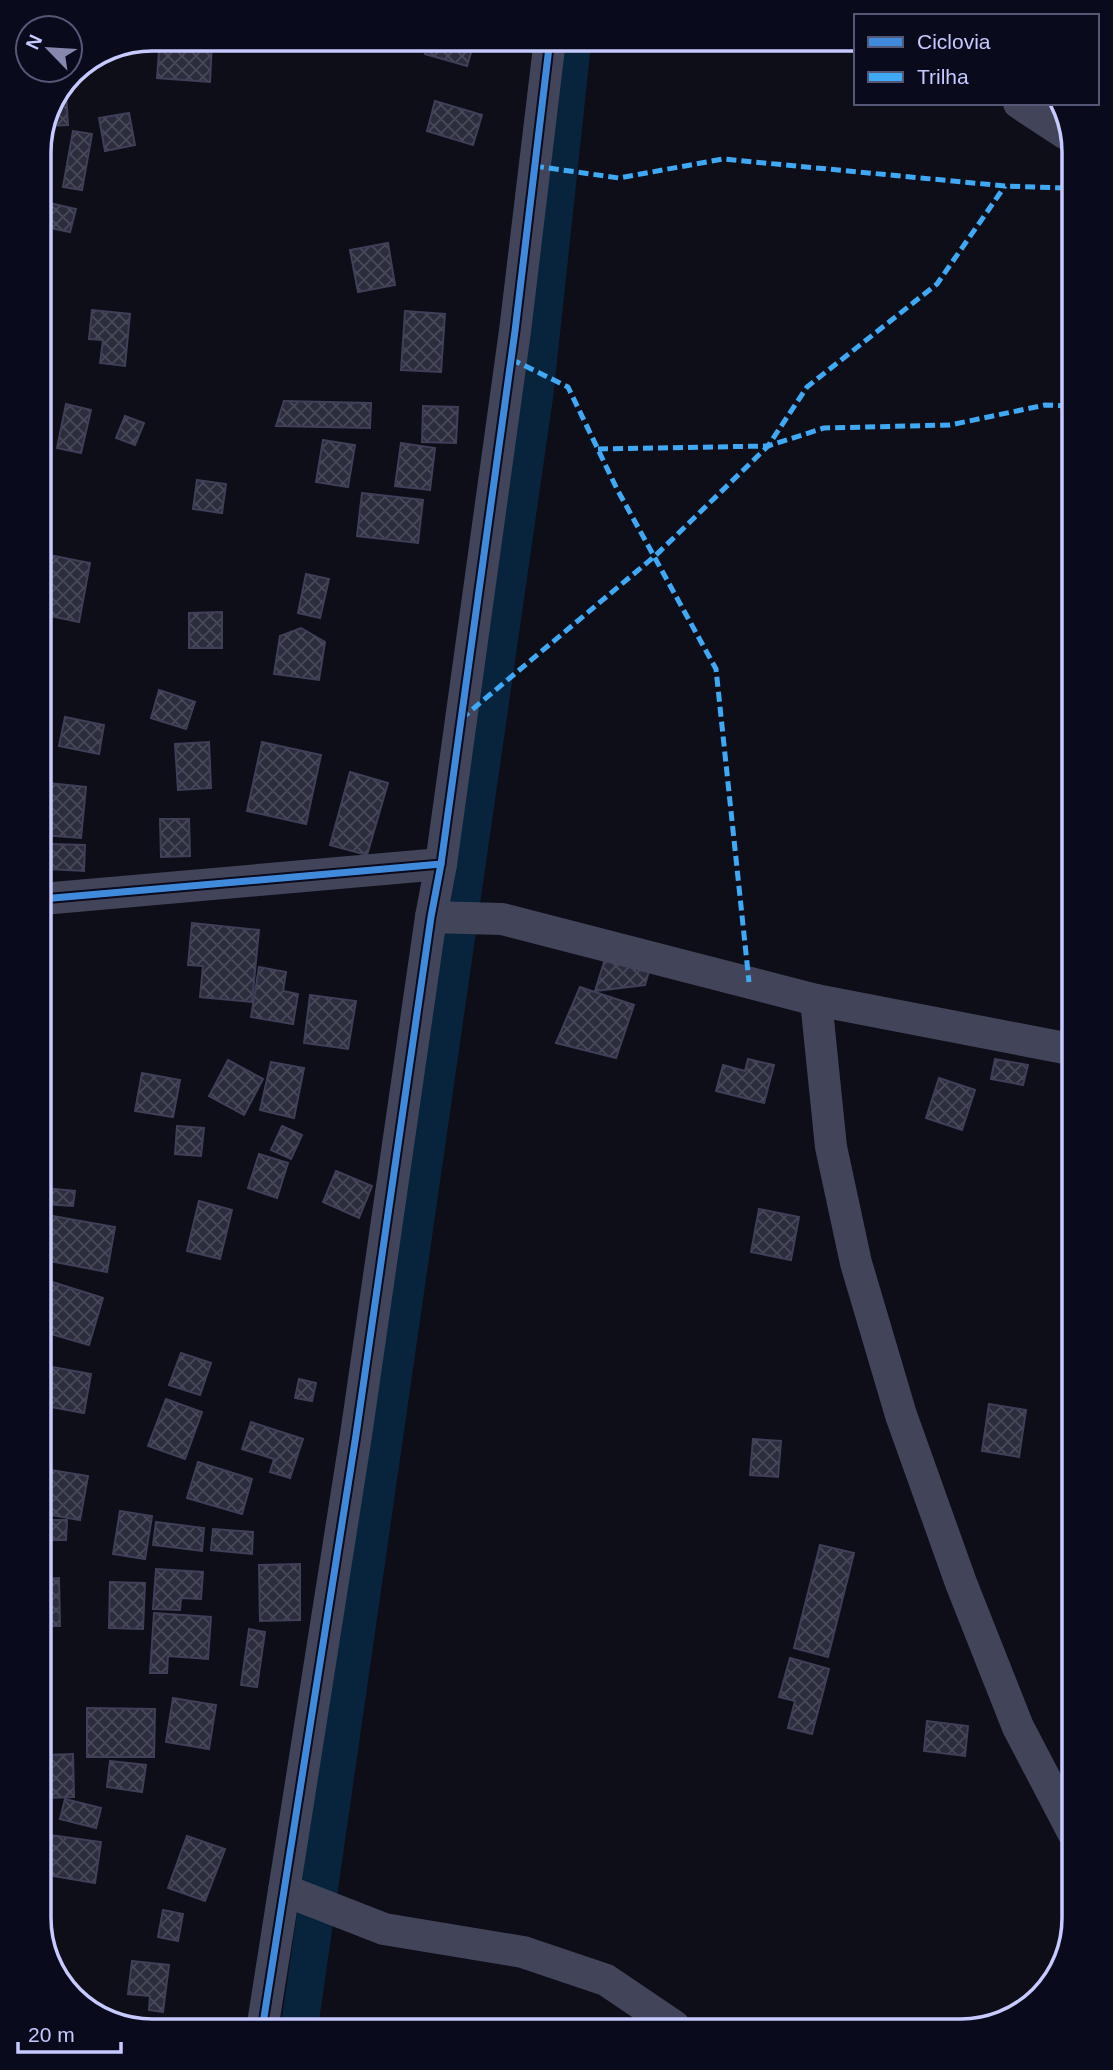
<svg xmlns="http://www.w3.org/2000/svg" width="1113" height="2070" viewBox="0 0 1113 2070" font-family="Helvetica,sans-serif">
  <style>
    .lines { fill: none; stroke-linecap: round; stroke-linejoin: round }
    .canal { stroke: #08243c; stroke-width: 37 }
    .building { fill: url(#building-cross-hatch); stroke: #3f3f58; stroke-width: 2 }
    .street { stroke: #42455a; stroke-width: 32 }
    .quiet { stroke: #3fa9f5; stroke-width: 5; stroke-dasharray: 10 5; stroke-linecap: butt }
    .cycleway-casing { stroke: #0a0a1d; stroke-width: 11 }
    .cycleway { stroke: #408adc; stroke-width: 7 }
    .rim { fill: none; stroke: #c6caff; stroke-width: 3.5 }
  </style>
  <defs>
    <pattern id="building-cross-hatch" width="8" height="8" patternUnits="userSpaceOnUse" patternTransform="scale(1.75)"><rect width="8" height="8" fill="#2b2c3c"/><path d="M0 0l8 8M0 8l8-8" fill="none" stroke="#484959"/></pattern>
  </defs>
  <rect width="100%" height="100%" fill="#0e0e19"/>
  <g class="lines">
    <path class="canal" d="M 299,2030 L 535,393 L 573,39"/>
  </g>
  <g class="building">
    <path d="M 160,39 L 212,41 L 210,82 L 157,78 Z"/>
    <path d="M 430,39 L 475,39 L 467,66 L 425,54 Z"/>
    <path d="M 62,93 L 66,93 L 68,125 L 48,126 Z"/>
    <path d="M 435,101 L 482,115 L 473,145 L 427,131 Z"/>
    <path d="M 129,113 L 135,145 L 105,151 L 99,118 Z"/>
    <path d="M 73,131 L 92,134 L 82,190 L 63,187 Z"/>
    <path d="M 45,202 L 76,209 L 70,232 L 40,226 Z"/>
    <path d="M 388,243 L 395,285 L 358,292 L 350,250 Z"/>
    <path d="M 92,310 L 130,314 L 125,366 L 100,363 L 103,340 L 89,339 Z"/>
    <path d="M 405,311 L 445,314 L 441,372 L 401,370 Z"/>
    <path d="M 284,401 L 371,403 L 370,428 L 276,426 Z"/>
    <path d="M 66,404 L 91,410 L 81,453 L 57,448 Z"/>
    <path d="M 423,406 L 458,407 L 456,443 L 422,442 Z"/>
    <path d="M 125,416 L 144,423 L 135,445 L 116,438 Z"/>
    <path d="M 323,440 L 355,445 L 348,487 L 316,482 Z"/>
    <path d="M 401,443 L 435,448 L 430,490 L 395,486 Z"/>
    <path d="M 197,480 L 226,484 L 222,513 L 193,509 Z"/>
    <path d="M 362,493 L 423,500 L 418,543 L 357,536 Z"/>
    <path d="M 44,554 L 90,563 L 79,622 L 41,614 L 41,573 Z"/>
    <path d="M 306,574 L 329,579 L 320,618 L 298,613 Z"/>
    <path d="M 222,612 L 222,648 L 189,648 L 189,613 Z"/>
    <path d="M 301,628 L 325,642 L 319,680 L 274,674 L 280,636 Z"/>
    <path d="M 159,690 L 195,702 L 186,729 L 151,718 Z"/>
    <path d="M 65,717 L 104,725 L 99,754 L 59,746 Z"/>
    <path d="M 209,742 L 211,788 L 178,790 L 175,744 Z"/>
    <path d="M 262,742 L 321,755 L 306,824 L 247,811 Z"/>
    <path d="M 350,772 L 388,783 L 367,855 L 330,845 Z"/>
    <path d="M 48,783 L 86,787 L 81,838 L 43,835 Z"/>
    <path d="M 160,819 L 189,819 L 190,856 L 161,857 Z"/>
    <path d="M 51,844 L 85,845 L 84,871 L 49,869 Z"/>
    <path d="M 192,923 L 259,930 L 252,1002 L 200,997 L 203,966 L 188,965 Z"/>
    <path d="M 609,946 L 653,957 L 645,985 L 595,991 Z"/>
    <path d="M 259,967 L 286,972 L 283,991 L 298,994 L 293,1024 L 251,1017 Z"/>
    <path d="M 580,987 L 634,1005 L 616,1058 L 556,1043 Z"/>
    <path d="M 310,995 L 356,1001 L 348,1049 L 304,1043 Z"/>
    <path d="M 748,1059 L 774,1065 L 764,1103 L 716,1091 L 723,1065 L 745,1071 Z"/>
    <path d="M 995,1059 L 1028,1065 L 1023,1085 L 991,1079 Z"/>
    <path d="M 228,1060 L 263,1079 L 244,1115 L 209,1096 Z"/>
    <path d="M 271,1062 L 304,1068 L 294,1118 L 260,1110 Z"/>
    <path d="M 142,1073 L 180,1080 L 173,1117 L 135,1111 Z"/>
    <path d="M 939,1078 L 975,1090 L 962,1130 L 926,1118 Z"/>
    <path d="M 177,1126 L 204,1128 L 201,1156 L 175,1154 Z"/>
    <path d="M 282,1126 L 302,1135 L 291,1159 L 271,1150 Z"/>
    <path d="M 259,1154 L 288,1163 L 277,1198 L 248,1188 Z"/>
    <path d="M 336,1171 L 372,1186 L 359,1218 L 323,1202 Z"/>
    <path d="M 44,1188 L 75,1191 L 73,1206 L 44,1204 Z"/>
    <path d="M 199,1201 L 232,1210 L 220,1259 L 187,1251 Z"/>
    <path d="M 759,1209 L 799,1217 L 791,1260 L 751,1252 Z"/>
    <path d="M 47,1215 L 115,1227 L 107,1272 L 44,1260 Z"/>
    <path d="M 46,1280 L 103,1298 L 89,1345 L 44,1332 Z"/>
    <path d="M 181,1353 L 211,1363 L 200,1395 L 169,1385 Z"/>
    <path d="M 47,1366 L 91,1374 L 84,1413 L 45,1406 Z"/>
    <path d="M 299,1379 L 316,1383 L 312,1401 L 295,1398 Z"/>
    <path d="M 166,1399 L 202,1412 L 185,1459 L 148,1446 Z"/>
    <path d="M 989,1404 L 1026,1410 L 1019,1457 L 982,1451 Z"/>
    <path d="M 251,1422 L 303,1439 L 290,1478 L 270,1472 L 274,1459 L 242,1449 Z"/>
    <path d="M 753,1439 L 781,1441 L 778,1477 L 750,1475 Z"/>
    <path d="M 198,1462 L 252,1479 L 242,1514 L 187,1498 Z"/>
    <path d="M 45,1469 L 88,1476 L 80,1520 L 45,1514 Z"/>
    <path d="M 120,1511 L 152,1516 L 145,1559 L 113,1554 Z"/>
    <path d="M 45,1520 L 67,1520 L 66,1540 L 51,1540 L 51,1557 L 45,1556 Z"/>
    <path d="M 156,1522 L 204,1528 L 202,1551 L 153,1545 Z"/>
    <path d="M 213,1529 L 253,1532 L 252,1554 L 211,1550 Z"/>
    <path d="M 820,1545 L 854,1553 L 828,1657 L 794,1648 Z"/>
    <path d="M 300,1564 L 300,1620 L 260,1621 L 259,1565 Z"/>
    <path d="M 156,1569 L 203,1572 L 201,1599 L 181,1598 L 180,1610 L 153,1609 Z"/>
    <path d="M 59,1578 L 60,1626 L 46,1626 L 45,1579 Z"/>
    <path d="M 110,1582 L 145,1583 L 143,1629 L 109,1628 Z"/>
    <path d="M 154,1613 L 211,1617 L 208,1659 L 168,1656 L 167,1673 L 150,1673 Z"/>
    <path d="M 249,1629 L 265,1632 L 257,1687 L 241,1685 Z"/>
    <path d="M 790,1658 L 829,1669 L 812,1734 L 788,1728 L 795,1701 L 779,1697 Z"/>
    <path d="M 173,1698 L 216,1705 L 209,1749 L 166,1742 Z"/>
    <path d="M 87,1708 L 155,1709 L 154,1757 L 87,1757 Z"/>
    <path d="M 927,1721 L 968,1726 L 965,1756 L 924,1751 Z"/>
    <path d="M 73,1754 L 74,1797 L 47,1798 L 46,1755 Z"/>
    <path d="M 110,1761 L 146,1765 L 142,1792 L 107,1787 Z"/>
    <path d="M 65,1799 L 101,1808 L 96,1828 L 60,1819 Z"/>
    <path d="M 50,1835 L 101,1842 L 95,1883 L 47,1875 Z"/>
    <path d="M 187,1836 L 225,1849 L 205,1901 L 168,1888 Z"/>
    <path d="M 163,1910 L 183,1914 L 178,1941 L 158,1937 Z"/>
    <path d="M 132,1961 L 169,1965 L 163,2012 L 149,2010 L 150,1996 L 128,1994 Z"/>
  </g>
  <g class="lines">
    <g class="street">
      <path d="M 1019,103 L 1066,134"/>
      <path d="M 42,899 L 441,864 L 515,331 L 550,39"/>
      <path d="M 431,917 L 502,919 L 816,1000 L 1070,1049"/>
      <path d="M 816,1000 L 831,1147 L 856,1263 L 901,1415 L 961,1583 L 1018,1727 L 1074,1834"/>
      <path d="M 284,1890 L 384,1929 L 523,1952 L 606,1980 L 674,2026"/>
      <path d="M 262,2030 L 356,1435 L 431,917 L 441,864"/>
    </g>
    <g class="quiet">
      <path d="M 534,166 L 619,178 L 723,159 L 1005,186 L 1066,188"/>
      <path d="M 511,359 L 568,387 L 617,489 L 716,669 L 749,982"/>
      <path d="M 598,449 L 768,446 L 824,428 L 950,425 L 1045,405 L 1067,406"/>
      <path d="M 461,719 L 655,556 L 768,446 L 807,387 L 937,284 L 1005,186"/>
    </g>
    <defs>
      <g id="cycleway">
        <path d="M 42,899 L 441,864 L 515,331 L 550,39"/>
        <path d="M 262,2030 L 356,1435 L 431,917 L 441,864"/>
      </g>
    </defs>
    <use href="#cycleway" class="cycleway-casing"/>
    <use href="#cycleway" class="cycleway"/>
  </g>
  <path d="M0 0H1113V2070H0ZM152 51H961A101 101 0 0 1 1062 152V1918A101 101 0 0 1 961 2019H152A101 101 0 0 1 51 1918V152A101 101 0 0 1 152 51Z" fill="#0a0a1d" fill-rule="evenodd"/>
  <path class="rim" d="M152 51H961A101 101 0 0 1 1062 152V1918A101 101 0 0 1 961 2019H152A101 101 0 0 1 51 1918V152A101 101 0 0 1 152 51Z"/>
  <rect x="854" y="14" width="245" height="91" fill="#0a0a1d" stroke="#555777" stroke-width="2"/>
  <rect x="868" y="37" width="35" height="10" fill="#408adc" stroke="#555777" stroke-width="2"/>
  <text x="917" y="49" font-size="21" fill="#c6caff">Ciclovia</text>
  <rect x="868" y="72" width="35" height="10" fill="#3fa9f5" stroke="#555777" stroke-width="2"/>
  <text x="917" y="84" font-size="21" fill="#c6caff">Trilha</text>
  <g transform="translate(49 49) rotate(295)"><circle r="33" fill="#0a0a1d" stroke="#555777" stroke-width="2"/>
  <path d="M0-5L12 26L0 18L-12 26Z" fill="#8688ae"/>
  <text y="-10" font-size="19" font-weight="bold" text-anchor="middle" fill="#c6caff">N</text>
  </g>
  <path d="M18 2042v10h103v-10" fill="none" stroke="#c6caff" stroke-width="3.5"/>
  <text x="28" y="2042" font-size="21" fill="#c6caff" stroke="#0a0a1d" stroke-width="5" paint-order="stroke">20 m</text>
</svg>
